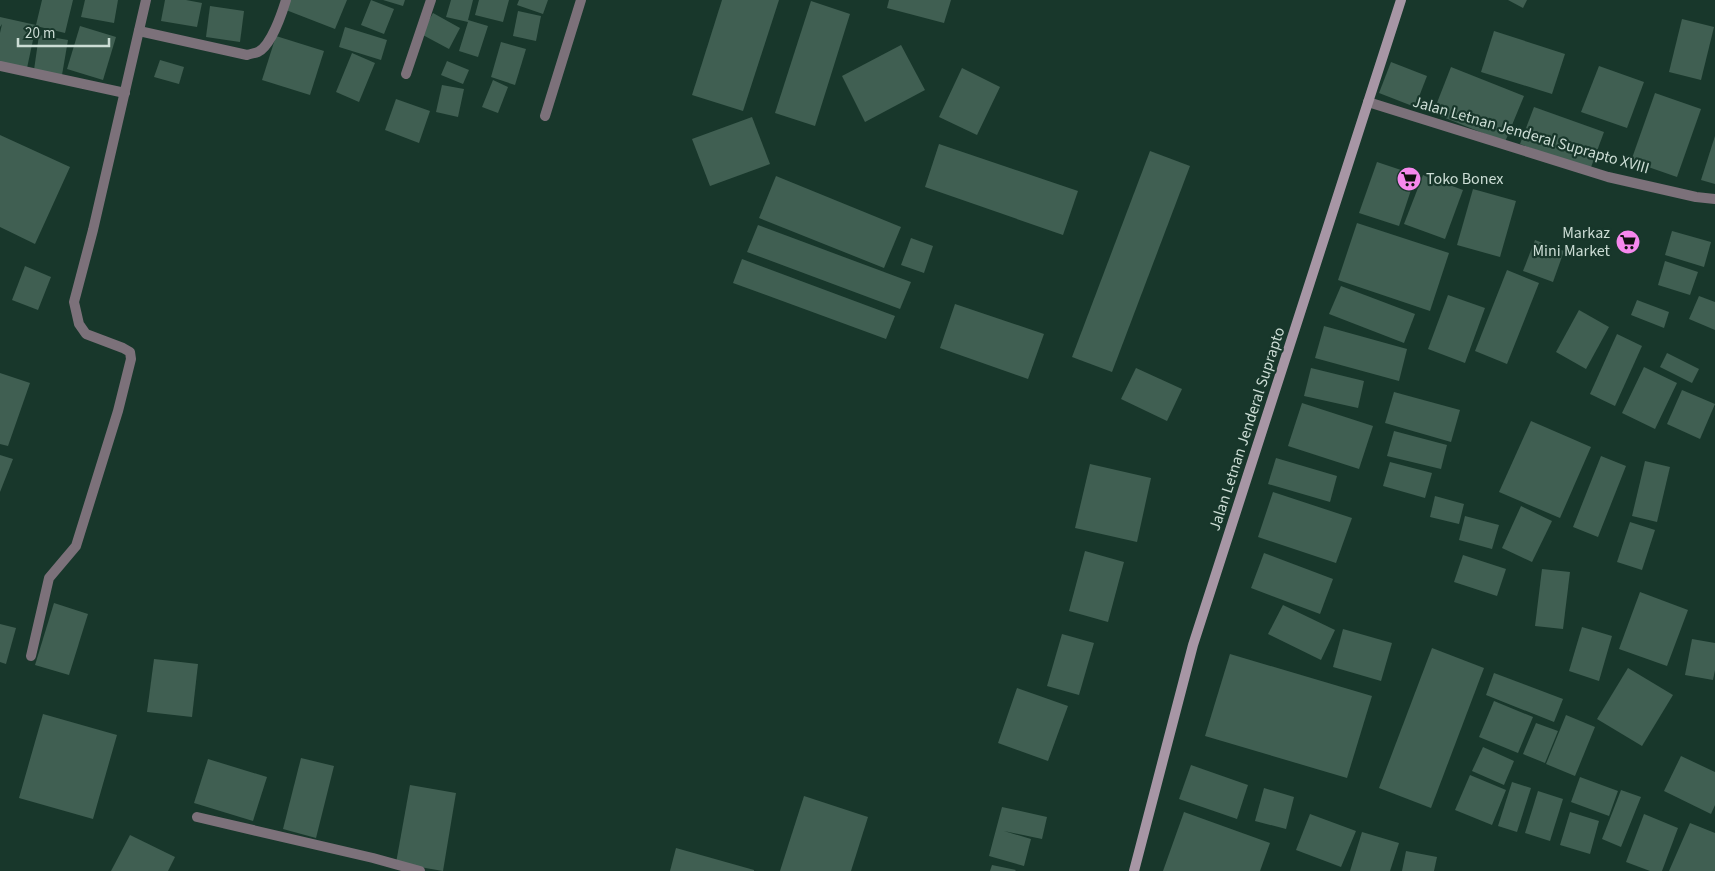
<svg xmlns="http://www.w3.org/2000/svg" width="1715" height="871" viewBox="0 0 1715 871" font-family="'Source Sans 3',sans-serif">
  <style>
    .building { fill: #405f52 }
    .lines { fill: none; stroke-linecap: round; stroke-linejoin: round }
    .street { stroke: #7c717a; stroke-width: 10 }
    .secondary { stroke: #a796a5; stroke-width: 10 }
    .labels { text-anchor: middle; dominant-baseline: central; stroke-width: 4.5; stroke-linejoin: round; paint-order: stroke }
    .street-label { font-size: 16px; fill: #ccddd5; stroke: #18372b }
    .poi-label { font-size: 16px; fill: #ccddd5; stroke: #18372b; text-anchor: start }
  </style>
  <rect width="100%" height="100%" fill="#18372b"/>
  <g class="building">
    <path d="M 42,0 L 73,0 L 65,33 L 36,26 L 27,68 L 0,63 L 0,33 L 2,24 L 0,27 L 0,17 L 36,25 Z"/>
    <path d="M 85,0 L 118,0 L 114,23 L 81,17 Z"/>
    <path d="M 165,0 L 186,0 L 202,3 L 197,27 L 161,21 Z"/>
    <path d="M 290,0 L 347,0 L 335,29 L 286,10 Z"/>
    <path d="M 371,0 L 394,9 L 384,34 L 361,25 Z"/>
    <path d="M 383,0 L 405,0 L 403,6 Z"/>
    <path d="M 451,0 L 473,0 L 468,20 L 488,26 L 478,57 L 459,51 L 468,22 L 446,17 Z"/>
    <path d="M 479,0 L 509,0 L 503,22 L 475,15 Z"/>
    <path d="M 519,0 L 548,0 L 543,14 L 517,5 Z"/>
    <path d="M 722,0 L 779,0 L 743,111 L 692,95 Z"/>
    <path d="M 889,0 L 951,0 L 944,23 L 887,8 Z"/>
    <path d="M 1508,0 L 1527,0 L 1523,8 Z"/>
    <path d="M 811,1 L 850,14 L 815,126 L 775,113 Z"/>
    <path d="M 210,6 L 244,11 L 240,42 L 206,37 Z"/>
    <path d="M 518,11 L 541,16 L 536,41 L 513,36 Z"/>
    <path d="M 433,13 L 460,28 L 449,49 L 421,34 Z"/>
    <path d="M 1682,19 L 1714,27 L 1701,80 L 1669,72 Z"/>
    <path d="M 80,26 L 116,37 L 103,80 L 67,69 Z"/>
    <path d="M 345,27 L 387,40 L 381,60 L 339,47 Z"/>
    <path d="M 1494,31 L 1565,54 L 1552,94 L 1481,72 Z"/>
    <path d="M 39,35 L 68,40 L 62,75 L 34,70 Z"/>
    <path d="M 276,36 L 324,51 L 310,95 L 262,80 Z"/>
    <path d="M 501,42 L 526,49 L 515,85 L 491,77 Z"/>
    <path d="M 901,45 L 925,90 L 865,122 L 842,76 Z"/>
    <path d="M 352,53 L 375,63 L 359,102 L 336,92 Z"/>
    <path d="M 160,60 L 184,67 L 179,84 L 154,77 Z"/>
    <path d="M 447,61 L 469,70 L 463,84 L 441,75 Z"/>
    <path d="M 1391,62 L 1427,76 L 1415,107 L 1379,93 Z"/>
    <path d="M 1599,66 L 1644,82 L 1627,128 L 1581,112 Z"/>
    <path d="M 1451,67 L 1524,96 L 1505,142 L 1433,113 Z"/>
    <path d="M 962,68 L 1000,87 L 977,135 L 939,117 Z"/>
    <path d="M 493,80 L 508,87 L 498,113 L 482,107 Z"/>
    <path d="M 442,85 L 464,89 L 458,117 L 436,112 Z"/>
    <path d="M 1655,93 L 1701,109 L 1677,177 L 1631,161 Z"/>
    <path d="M 396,99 L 430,111 L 419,143 L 385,130 Z"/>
    <path d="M 1534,107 L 1604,132 L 1590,170 L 1520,144 Z"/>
    <path d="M 752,117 L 770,164 L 710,186 L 692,139 Z"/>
    <path d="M 0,135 L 70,167 L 35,244 L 0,227 Z"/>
    <path d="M 1715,136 L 1715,184 L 1701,180 Z"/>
    <path d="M 939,144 L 1078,191 L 1063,235 L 925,187 Z"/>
    <path d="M 1150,151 L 1190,166 L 1112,372 L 1072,357 Z"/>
    <path d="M 1377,162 L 1416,175 L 1399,226 L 1359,213 Z"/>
    <path d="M 1423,175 L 1463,190 L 1445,239 L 1404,224 Z"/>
    <path d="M 776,176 L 901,227 L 884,268 L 759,218 Z"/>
    <path d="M 1473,189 L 1516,201 L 1500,257 L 1457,245 Z"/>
    <path d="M 1357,223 L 1449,253 L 1430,311 L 1338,280 Z"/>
    <path d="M 758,225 L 911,282 L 900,309 L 747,252 Z"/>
    <path d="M 1672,231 L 1711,242 L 1704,267 L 1665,255 Z"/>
    <path d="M 911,238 L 933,246 L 924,273 L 901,265 Z"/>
    <path d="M 1535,240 L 1564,251 L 1553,282 L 1523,271 Z"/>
    <path d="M 742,259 L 895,316 L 886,339 L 733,283 Z"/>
    <path d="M 1665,261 L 1698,272 L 1690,295 L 1658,285 Z"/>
    <path d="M 25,266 L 51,277 L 38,310 L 12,300 Z"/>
    <path d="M 1507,270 L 1539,283 L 1507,364 L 1475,351 Z"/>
    <path d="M 1341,286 L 1415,314 L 1404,343 L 1329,314 Z"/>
    <path d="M 1448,295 L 1485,308 L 1465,363 L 1428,349 Z"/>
    <path d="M 1699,296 L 1715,302 L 1715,330 L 1689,319 Z"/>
    <path d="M 1637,300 L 1669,312 L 1664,328 L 1631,315 Z"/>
    <path d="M 955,304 L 1044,334 L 1028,379 L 940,348 Z"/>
    <path d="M 1579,310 L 1609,327 L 1586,369 L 1556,352 Z"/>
    <path d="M 1324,326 L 1407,349 L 1399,381 L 1315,358 Z"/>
    <path d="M 1617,334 L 1642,346 L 1615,406 L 1590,394 Z"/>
    <path d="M 1667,353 L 1699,369 L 1692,383 L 1660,367 Z"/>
    <path d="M 1644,367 L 1677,383 L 1655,429 L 1622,413 Z"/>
    <path d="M 1136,368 L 1182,389 L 1167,421 L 1121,399 Z"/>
    <path d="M 1311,368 L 1364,381 L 1358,408 L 1304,396 Z"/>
    <path d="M 0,373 L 30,383 L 8,446 L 0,444 Z"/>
    <path d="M 1682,390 L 1715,404 L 1700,439 L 1667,424 Z"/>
    <path d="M 1394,392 L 1460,410 L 1451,442 L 1385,423 Z"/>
    <path d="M 1302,403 L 1373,426 L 1359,469 L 1288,446 Z"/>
    <path d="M 1531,421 L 1591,447 L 1560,518 L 1499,492 Z"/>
    <path d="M 1394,431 L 1447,445 L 1441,469 L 1387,456 Z"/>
    <path d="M 0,455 L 13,459 L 0,492 Z"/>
    <path d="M 1601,456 L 1626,466 L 1598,537 L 1573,527 Z"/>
    <path d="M 1276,458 L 1337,476 L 1330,502 L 1268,484 Z"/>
    <path d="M 1645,461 L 1670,467 L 1657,522 L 1632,516 Z"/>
    <path d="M 1390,462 L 1432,473 L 1425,498 L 1383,486 Z"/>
    <path d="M 1090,464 L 1151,478 L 1137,542 L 1075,528 Z"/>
    <path d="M 1273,492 L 1352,518 L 1336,563 L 1258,537 Z"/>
    <path d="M 1435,496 L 1464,504 L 1459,524 L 1430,517 Z"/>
    <path d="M 1521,506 L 1552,521 L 1532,562 L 1502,548 Z"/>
    <path d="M 1465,516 L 1499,525 L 1492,549 L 1459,540 Z"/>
    <path d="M 1630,522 L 1655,530 L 1642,570 L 1617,562 Z"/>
    <path d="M 1085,551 L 1124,562 L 1108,622 L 1069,611 Z"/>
    <path d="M 1264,553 L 1333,579 L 1320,614 L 1251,588 Z"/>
    <path d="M 1463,555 L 1506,569 L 1497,596 L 1454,582 Z"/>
    <path d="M 1542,569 L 1570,572 L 1563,629 L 1535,626 Z"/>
    <path d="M 1640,592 L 1688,610 L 1667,666 L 1619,649 Z"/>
    <path d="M 54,603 L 88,614 L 69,675 L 35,665 Z"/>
    <path d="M 1283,605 L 1335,630 L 1321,660 L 1268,634 Z"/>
    <path d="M 0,624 L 16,628 L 6,664 L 0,662 Z"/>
    <path d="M 1582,627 L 1612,636 L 1599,681 L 1569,671 Z"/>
    <path d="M 1343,629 L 1392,643 L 1381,681 L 1333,667 Z"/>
    <path d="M 1062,634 L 1094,643 L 1079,695 L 1047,686 Z"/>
    <path d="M 1692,639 L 1715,643 L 1715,670 L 1713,680 L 1685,675 Z"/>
    <path d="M 1432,648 L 1484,668 L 1431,808 L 1379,788 Z"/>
    <path d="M 1230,654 L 1372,696 L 1347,778 L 1205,736 Z"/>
    <path d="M 154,659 L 198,664 L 192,717 L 147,712 Z"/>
    <path d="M 1628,668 L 1673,695 L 1642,746 L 1597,719 Z"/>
    <path d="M 1494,673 L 1563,699 L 1554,722 L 1486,695 Z"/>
    <path d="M 1017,688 L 1068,706 L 1048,761 L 998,743 Z"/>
    <path d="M 1494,701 L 1533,717 L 1518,753 L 1479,737 Z"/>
    <path d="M 43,714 L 117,735 L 93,819 L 19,798 Z"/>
    <path d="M 1566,715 L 1595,727 L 1575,776 L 1546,764 Z"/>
    <path d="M 1536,723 L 1558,731 L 1545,763 L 1523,754 Z"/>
    <path d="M 1483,747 L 1514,761 L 1504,785 L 1472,771 Z"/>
    <path d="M 1681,756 L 1715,772 L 1715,805 L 1711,814 L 1664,791 Z"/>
    <path d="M 301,758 L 334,766 L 316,838 L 283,829 Z"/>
    <path d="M 208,759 L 267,777 L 253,821 L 194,803 Z"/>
    <path d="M 1191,765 L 1248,785 L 1237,819 L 1179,799 Z"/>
    <path d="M 1470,775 L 1506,790 L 1492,825 L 1455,810 Z"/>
    <path d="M 1580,777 L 1618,791 L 1609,816 L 1571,802 Z"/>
    <path d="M 1512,782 L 1531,788 L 1517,832 L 1498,826 Z"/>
    <path d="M 410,785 L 456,793 L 443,871 L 396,863 Z"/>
    <path d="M 1264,788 L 1294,797 L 1286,829 L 1255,821 Z"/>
    <path d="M 1621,790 L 1641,797 L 1621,847 L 1602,839 Z"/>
    <path d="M 1538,791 L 1563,799 L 1550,841 L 1525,833 Z"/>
    <path d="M 804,796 L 868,817 L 851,871 L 780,871 Z"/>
    <path d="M 1002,807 L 1047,817 L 1042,839 L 1004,831 L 1031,839 L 1024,866 L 989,856 Z"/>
    <path d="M 1184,812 L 1270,843 L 1260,871 L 1163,871 Z"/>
    <path d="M 1570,812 L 1599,821 L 1590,854 L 1560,845 Z"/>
    <path d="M 1310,814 L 1356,831 L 1341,867 L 1296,850 Z"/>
    <path d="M 1644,814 L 1678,828 L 1662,871 L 1650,871 L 1626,862 Z"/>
    <path d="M 1690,823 L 1715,833 L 1715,871 L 1669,871 Z"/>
    <path d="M 1362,832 L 1399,843 L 1390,871 L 1350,871 Z"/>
    <path d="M 130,835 L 175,857 L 168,871 L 111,871 Z"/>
    <path d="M 676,848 L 754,870 L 754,871 L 670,871 Z"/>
    <path d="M 1406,851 L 1437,857 L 1434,871 L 1402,871 Z"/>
    <path d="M 992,865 L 1016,870 L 1015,871 L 990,871 Z"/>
  </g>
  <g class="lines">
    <g class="street">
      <path d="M 139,31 L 247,55 C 250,54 255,53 258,52 C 271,46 282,13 286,0"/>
      <path d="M 0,66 L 125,93"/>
      <path d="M 406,74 L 431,0"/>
      <path d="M 1368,102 L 1608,177 L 1696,197 L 1715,199"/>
      <path d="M 545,116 L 581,0"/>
      <path d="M 31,656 L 49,578 L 76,546 L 118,411 L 131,359 L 130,352 L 123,348 L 86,334 L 79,324 L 74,302 L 93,230 L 146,0"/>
      <path d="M 197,817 L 373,858 L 420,871"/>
    </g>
    <path class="secondary" d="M 1134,871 L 1193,645 L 1401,0"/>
  </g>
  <defs>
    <symbol id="supermarket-disc" viewBox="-11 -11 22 22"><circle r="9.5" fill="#f688ed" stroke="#18372b"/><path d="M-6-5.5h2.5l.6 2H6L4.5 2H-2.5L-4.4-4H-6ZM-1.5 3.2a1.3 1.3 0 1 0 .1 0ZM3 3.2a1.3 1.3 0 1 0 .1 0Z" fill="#111"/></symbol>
  </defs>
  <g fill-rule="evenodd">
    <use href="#supermarket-disc" x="1395" y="165" width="28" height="28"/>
    <use href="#supermarket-disc" x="1614" y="228" width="28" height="28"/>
  </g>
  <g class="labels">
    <g class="street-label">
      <text transform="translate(1531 135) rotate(16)">Jalan Letnan Jenderal Suprapto XVIII</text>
      <text transform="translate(1247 429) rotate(-72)">Jalan Letnan Jenderal Suprapto</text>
    </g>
    <g class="poi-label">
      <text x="1426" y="179">Toko Bonex</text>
      <text x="1610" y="233" text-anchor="end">Markaz<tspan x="1610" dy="18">Mini Market</tspan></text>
    </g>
  </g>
  <path d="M18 38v8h91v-8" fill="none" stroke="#ccddd5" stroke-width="2.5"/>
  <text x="25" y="38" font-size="15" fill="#ccddd5" stroke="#18372b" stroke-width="4" paint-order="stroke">20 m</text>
</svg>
